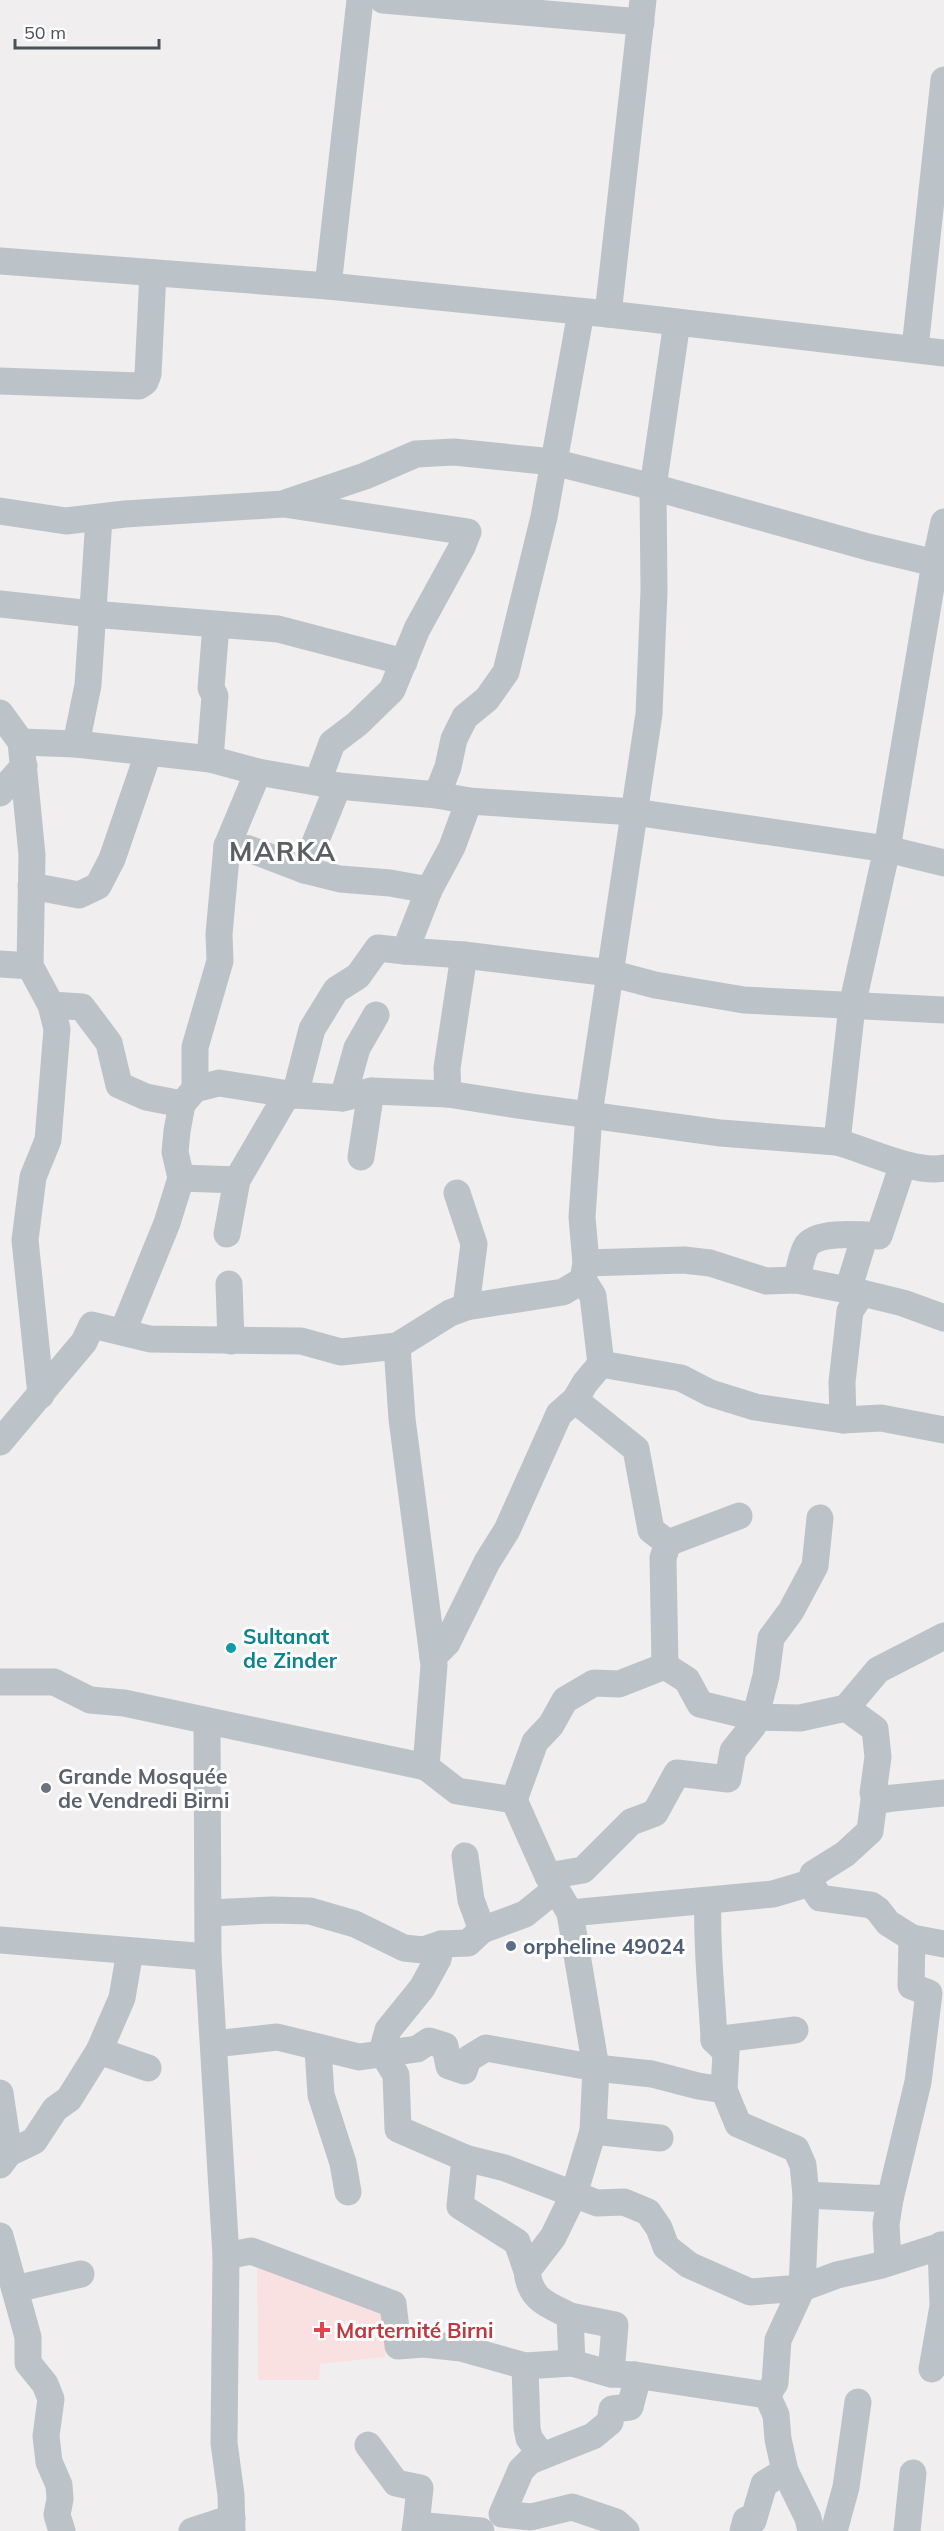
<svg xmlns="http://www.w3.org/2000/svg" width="944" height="2531" viewBox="0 0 944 2531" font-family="Mulish,sans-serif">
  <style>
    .medical { fill: #f8e1e0 }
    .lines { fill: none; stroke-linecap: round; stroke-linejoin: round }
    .minor { stroke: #bbc3c9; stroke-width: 27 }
    .culture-dot { fill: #0f9aa8; stroke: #fff; stroke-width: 2 }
    .worship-dot { fill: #6b7280; stroke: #fff; stroke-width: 2 }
    .service-dot { fill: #5c6f8a; stroke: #fff; stroke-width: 2 }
    .health-dot { fill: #e0444e; stroke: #fff; stroke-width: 2 }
    .labels { text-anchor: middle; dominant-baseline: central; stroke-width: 6; stroke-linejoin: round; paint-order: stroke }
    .culture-label { font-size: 21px; font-weight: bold; fill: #0d838f; stroke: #fff; text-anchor: start }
    .worship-label { font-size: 21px; font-weight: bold; fill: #5b616d; stroke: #fff; text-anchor: start }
    .service-label { font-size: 21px; font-weight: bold; fill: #4e5e75; stroke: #fff; text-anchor: start }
    .health-label { font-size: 21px; font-weight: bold; fill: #be3a42; stroke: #fff; text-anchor: start }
    .district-label { font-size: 27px; font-weight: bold; letter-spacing: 1.5px; fill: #5b5e62; stroke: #fff }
  </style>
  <rect width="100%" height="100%" fill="#f0eeee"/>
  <path class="medical" d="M 257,2255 L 386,2303 L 385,2357 L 320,2364 L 319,2380 L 258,2380 Z"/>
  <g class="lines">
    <g class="minor">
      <path d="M 383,0 L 641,22"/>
      <path d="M 0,261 L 328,286 L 608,314 L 944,353"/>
      <path d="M 328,286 L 360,0"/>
      <path d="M 608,314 L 643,0"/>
      <path d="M 677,322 L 653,487 L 654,591 L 649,714 L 589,1114 L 582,1217 L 586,1263 L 583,1280 L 593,1296 L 601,1364 L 681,1378 L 710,1393 L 755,1407 L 843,1420 L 881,1418 L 944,1430"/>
      <path d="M 915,348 L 944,80"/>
      <path d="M 0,381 L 139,386 L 145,382 L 148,374 L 153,273"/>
      <path d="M 288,502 L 365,476 L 416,454 L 454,452 L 553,462 L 653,487 L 868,547 L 935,563"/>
      <path d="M 0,511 L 66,521 L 125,514 L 284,504 L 468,532 L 462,547 L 417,629 L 392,690 L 357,724 L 332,743 L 318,781"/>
      <path d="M 0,604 L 92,614 L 278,629 L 404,662"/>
      <path d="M 0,713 L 21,742 L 32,855 L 30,966 L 51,1005 L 57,1029 L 48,1140 L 33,1177 L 25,1240 L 41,1395"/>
      <path d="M 21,742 L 76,744 L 210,759 L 258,772 L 338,786 L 437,795 L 469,801 L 634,812 L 887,849 L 944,863"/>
      <path d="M 76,744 L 88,685 L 99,518"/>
      <path d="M 210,759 L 215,696 L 211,688 L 216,625"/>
      <path d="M 338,786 L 304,870 L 340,879 L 390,883 L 429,890"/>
      <path d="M 0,793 L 24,766"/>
      <path d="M 437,795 L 448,767 L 454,739 L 465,717 L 487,699 L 506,672 L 544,517 L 581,312"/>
      <path d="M 227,846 L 249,849 L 304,870"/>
      <path d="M 31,886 L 79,895 L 98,886 L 112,859 L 148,754"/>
      <path d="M 405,951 L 464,955 L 610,973 L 655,985 L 744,1000 L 944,1010"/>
      <path d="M 0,964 L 30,966"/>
      <path d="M 51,1005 L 82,1007 L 109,1043 L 119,1085 L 146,1097 L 182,1104"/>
      <path d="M 195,1089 L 195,1047 L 220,961 L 219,934 L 227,846 L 258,772"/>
      <path d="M 448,1094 L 447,1068 L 464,955"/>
      <path d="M 295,1095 L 312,1029 L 336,990 L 358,976 L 378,948 L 405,951 L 429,890 L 452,847 L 469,801"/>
      <path d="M 343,1098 L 357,1048 L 376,1015"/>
      <path d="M 837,1142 C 867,1150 915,1174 944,1168"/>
      <path d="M 361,1157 L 371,1091"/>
      <path d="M 181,1178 L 237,1180"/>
      <path d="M 457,1193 L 474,1244 L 466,1307"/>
      <path d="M 227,1234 L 237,1180 L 288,1093"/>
      <path d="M 586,1263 L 684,1260 L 710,1263 L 766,1281 L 797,1280 L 862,1293 L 903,1303 L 944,1318"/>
      <path d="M 797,1280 C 799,1270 801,1256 806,1247 C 815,1230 862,1235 879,1236 L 902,1167 L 906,1165"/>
      <path d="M 229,1284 L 231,1341"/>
      <path d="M 848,1290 L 862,1245 L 862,1235"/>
      <path d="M 123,1331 L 167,1223 L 181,1178 L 175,1152 L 177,1131 L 182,1104 L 195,1089 L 219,1083 L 295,1095 L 343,1098 L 371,1091 L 448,1094 L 524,1106 L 721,1133 L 837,1142 L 852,1006 L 887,849 L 935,563 L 944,522"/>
      <path d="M 397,1346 L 450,1313 L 466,1307 L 563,1292 L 583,1280"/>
      <path d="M 575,1400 L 636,1449 L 651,1530 L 668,1543 L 663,1558 L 665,1666"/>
      <path d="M 843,1420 L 842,1382 L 850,1311 L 862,1293"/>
      <path d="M 0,1442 L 84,1342 L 92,1325 L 150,1339 L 301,1341 L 341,1352 L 397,1346 L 402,1419 L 434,1665 L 426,1767 L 124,1703 L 90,1700 L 54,1682 L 0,1682"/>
      <path d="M 668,1543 L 739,1516"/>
      <path d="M 433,1657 L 447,1643 L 487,1562 L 507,1530 L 559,1414 L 575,1400 L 585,1383 L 601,1364"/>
      <path d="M 846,1708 L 875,1729 L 878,1757 L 873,1793 L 887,1799"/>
      <path d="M 207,1722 L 208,1957 L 226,2256 L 224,2443 L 231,2495 L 232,2531"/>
      <path d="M 426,1767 L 457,1791 L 514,1800 L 535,1742 L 551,1725 L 565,1700 L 594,1683 L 619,1684 L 665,1666 L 687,1680 L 700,1704 L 754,1717 L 800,1718 L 846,1708 L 878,1670 L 944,1636"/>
      <path d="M 514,1800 L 548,1876 L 556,1889"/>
      <path d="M 465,1856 L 471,1900 L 482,1930"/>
      <path d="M 548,1876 L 583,1870 L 631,1822 L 655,1813 L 677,1773 L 728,1779 L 733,1751 L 753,1726 L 766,1676 L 771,1638 L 791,1611 L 815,1566 L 820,1518"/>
      <path d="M 810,1883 L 820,1898 L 871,1905 L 878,1910 L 888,1923 L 912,1938 L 944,1944"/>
      <path d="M 708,1901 C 706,1947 712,1993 714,2040 L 726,2052 L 724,2090"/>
      <path d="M 209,1913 L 272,1910 L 310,1911 L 355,1924 L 404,1948 L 423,1950 L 441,1944 L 468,1943 L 482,1930 L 525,1914 L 556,1889 L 570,1913"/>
      <path d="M 0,1940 L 208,1957"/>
      <path d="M 441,1944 L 438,1959 L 422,1988 L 388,2030 L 382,2052 L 396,2075 L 398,2129 L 465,2158 L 505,2168 L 597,2203 L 624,2202 L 648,2212 L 659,2228 L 666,2247 L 689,2265 L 750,2292 L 802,2288 L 837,2275 L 882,2265 L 944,2245"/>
      <path d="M 714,2040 L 795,2030"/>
      <path d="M 214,2044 L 277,2037 L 359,2057 L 417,2049 L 429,2041 L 445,2046 L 449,2066 L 464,2071 L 468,2059 L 486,2048 L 596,2068 L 652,2074 L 698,2086 L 724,2090 L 738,2124 L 796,2149 L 803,2165 L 806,2195 L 802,2288 L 778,2340 L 775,2383 L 767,2395"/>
      <path d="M 318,2049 L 321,2095 L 343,2163 L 348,2192"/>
      <path d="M 99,2051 L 148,2068"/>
      <path d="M 0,2093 L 9,2153"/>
      <path d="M 593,2131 L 660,2138"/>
      <path d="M 465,2158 L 460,2206 L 517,2242 L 527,2271"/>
      <path d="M 0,2165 L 9,2153 L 34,2141 L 55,2109 L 69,2099 L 99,2051 L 122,1998 L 130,1951"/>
      <path d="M 806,2195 L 890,2199 L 886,2224 L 888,2262"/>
      <path d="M 890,2199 L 918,2082 L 929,1993 L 911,1986 L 912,1938"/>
      <path d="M 0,2236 L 28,2337 L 28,2363 L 45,2384 L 51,2399 L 46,2436 L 49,2462 L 59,2485 L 60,2499 L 57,2515 L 62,2531"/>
      <path d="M 226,2256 L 251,2251 L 393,2304 L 398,2346 L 424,2344 L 461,2348 L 525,2366 L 572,2363"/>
      <path d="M 15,2289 L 81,2274"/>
      <path d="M 570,2316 L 615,2325 L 611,2374"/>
      <path d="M 525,2366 L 527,2428 L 529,2438 L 542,2456"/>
      <path d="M 932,2369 L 943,2306 L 941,2245"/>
      <path d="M 368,2445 L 396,2483 L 420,2488 L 416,2525"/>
      <path d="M 192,2531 L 232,2518"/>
      <path d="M 415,2531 L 416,2525 L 481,2531"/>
      <path d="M 626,2531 L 616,2522 L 572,2507 L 531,2517 L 502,2514 L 521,2470 L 530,2461 L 593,2436 L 610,2422 L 612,2409 L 630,2407 L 635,2388 L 635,2375"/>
      <path d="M 743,2531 L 746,2520 L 753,2521 L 764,2484 L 785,2471"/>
      <path d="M 811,2531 L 808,2518 L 785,2471 L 778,2439 L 776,2415 L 767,2395 L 635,2375 L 611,2374 L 572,2363 L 570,2316 C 547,2304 530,2300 527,2271 L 553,2237 L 574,2194 L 593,2131 L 596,2068 L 570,1913 L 773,1894 L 810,1883 L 813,1874 L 845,1854 L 870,1831 L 874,1800 L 944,1793"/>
      <path d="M 834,2531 L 846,2487 L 858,2402"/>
      <path d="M 907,2531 L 913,2473"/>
    </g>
  </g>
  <circle class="culture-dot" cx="231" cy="1648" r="6"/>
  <circle class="worship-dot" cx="46" cy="1788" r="6"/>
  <circle class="service-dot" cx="511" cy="1946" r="6"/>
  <path class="health-dot" d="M319 2321h6v6h6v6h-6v6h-6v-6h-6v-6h6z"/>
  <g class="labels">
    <g class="culture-label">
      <text x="243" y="1636">Sultanat<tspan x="243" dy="24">de Zinder</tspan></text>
    </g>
    <g class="worship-label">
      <text x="58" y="1776">Grande Mosquée<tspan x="58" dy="24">de Vendredi Birni</tspan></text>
    </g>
    <g class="service-label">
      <text x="523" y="1946">orpheline 49024</text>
    </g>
    <g class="health-label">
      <text x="336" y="2330">Marternité Birni</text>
    </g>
    <g class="district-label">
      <text x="283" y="851">MARKA</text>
    </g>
  </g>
  <path d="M15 39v9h144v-9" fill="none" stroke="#485259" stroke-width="3"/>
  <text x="24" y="39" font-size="18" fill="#485259" stroke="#ffffff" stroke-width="4.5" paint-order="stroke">50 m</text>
</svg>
